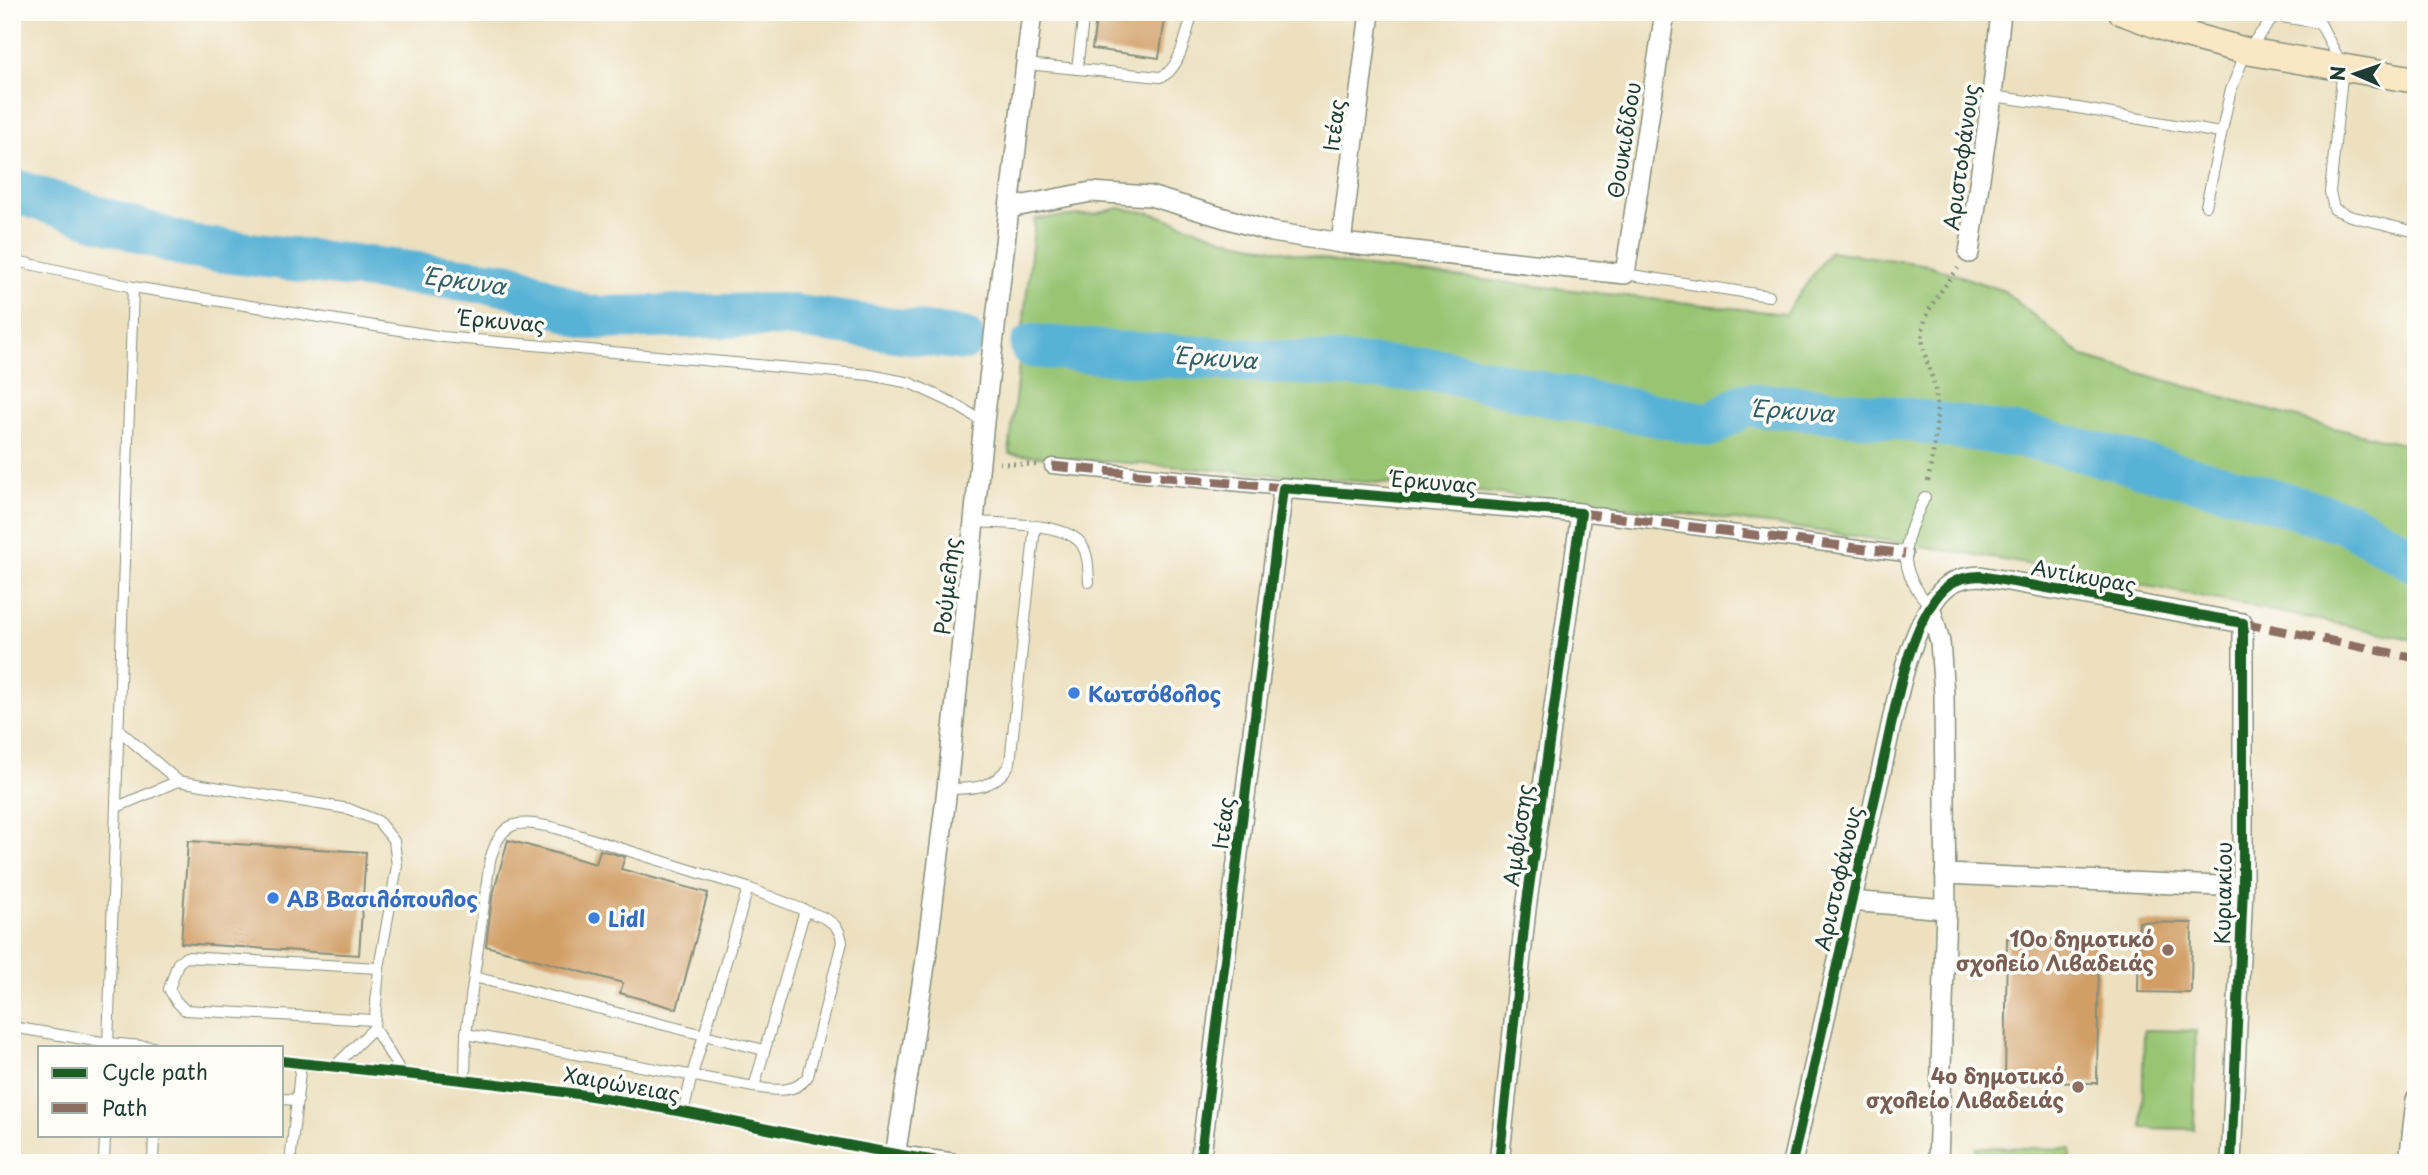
<svg xmlns="http://www.w3.org/2000/svg" width="2428" height="1175" viewBox="0 0 2428 1175" font-family="'Playpen Sans',sans-serif">
  <style>
    .green { fill: #99c573; stroke: #5c8154; stroke-width: 2 }
    .lines { fill: none; stroke-linecap: round; stroke-linejoin: round }
    .river { stroke: #59b2d6; stroke-width: 44 }
    .building { fill: #d19f66 }
    .service-casing { stroke: #868e7a; stroke-width: 12 }
    .pedestrian-casing { stroke: #868e7a; stroke-width: 17 }
    .minor-casing { stroke: #868e7a; stroke-width: 22 }
    .secondary-casing { stroke: #868e7a; stroke-width: 29 }
    .path { stroke: #868e7a; stroke-width: 4.5; stroke-dasharray: 2 5; stroke-linecap: butt }
    .service { stroke: #fff; stroke-width: 10 }
    .pedestrian { stroke: #fff; stroke-width: 14 }
    .minor { stroke: #fff; stroke-width: 19 }
    .secondary { stroke: #fae7c3; stroke-width: 26 }
    .quiet { stroke: #8d6e63; stroke-width: 9; stroke-dasharray: 18 9; stroke-linecap: butt }
    .cycleway-casing { stroke: #fdfcf7; stroke-width: 15 }
    .cycleway { stroke: #1b5e20; stroke-width: 10 }
    .shop-dot { fill: #3f7fe0; stroke: #fdfcf7; stroke-width: 2.5 }
    .education-dot { fill: #8d6e63; stroke: #fdfcf7; stroke-width: 2.5 }
    .labels { text-anchor: middle; dominant-baseline: central; stroke-width: 7; stroke-linejoin: round; paint-order: stroke }
    .street-label { font-size: 21px; fill: #1f3d34; stroke: #fdfcf7 }
    .shop-label { font-size: 21px; font-weight: bold; fill: #366cbe; stroke: #fdfcf7; text-anchor: start }
    .education-label { font-size: 21px; font-weight: bold; fill: #785e54; stroke: #fdfcf7; text-anchor: end }
    .water-label { font-size: 23px; font-style: italic; fill: #306065; stroke: #fdfcf7 }
  </style>
  <rect width="100%" height="100%" fill="#fdfcf7"/>
  <filter id="ink" filterUnits="userSpaceOnUse"><feTurbulence type="fractalNoise" baseFrequency=".0143" numOctaves="2"/><feDisplacementMap in="SourceGraphic" scale="14" xChannelSelector="R" yChannelSelector="G"/><feConvolveMatrix kernelMatrix="1 2 1 2 8 2 1 2 1" color-interpolation-filters="sRGB"/></filter>
  <filter id="wash" filterUnits="userSpaceOnUse"><feTurbulence type="fractalNoise" baseFrequency=".00686" numOctaves="4" result="noise"/><feDisplacementMap in="SourceGraphic" scale="28" xChannelSelector="R" yChannelSelector="G"/><feGaussianBlur stdDeviation="1.57" result="paint"/><feColorMatrix in="noise" values="0 0 0 0 0 0 0 0 0 0 0 0 0 0 0 0 0 1.4 0 .05"/><feComposite in="paint" operator="in"/></filter>
  <g filter="url(#wash)">
    <rect width="100%" height="100%" fill="#ece0bf"/>
    <g class="green">
      <path d="M 1119,208 L 1151,213 L 1226,239 L 1350,265 L 1785,314 L 1830,251 L 1928,265 L 2004,291 L 2084,357 L 2325,426 L 2416,447 L 2416,640 C 2218,599 2019,559 1819,531 C 1550,494 1280,474 1009,454 L 1035,219 L 1095,214 Z"/>
      <path d="M 2144,1030 L 2196,1031 L 2194,1129 L 2142,1128 Z"/>
      <path d="M 1976,1147 L 2071,1149 L 2071,1163 L 1976,1163 Z"/>
    </g>
    <g class="lines">
      <g class="river">
        <path d="M 12,190 L 190,247 L 513,285 L 586,318 L 783,315 L 963,339"/>
        <path d="M 1032,346 L 1113,353 L 1444,371 L 1550,395 L 1710,425 L 1744,405 L 1794,407 L 1890,417 L 2037,439 L 2239,490 L 2348,523 L 2416,561"/>
      </g>
    </g>
    <g id="blocks">
      <g class="building">
        <path d="M 1097,12 L 1166,12 L 1159,58 L 1092,49 Z"/>
        <path d="M 508,840 L 596,864 L 600,850 L 625,857 L 621,869 L 708,893 L 677,1009 L 620,993 L 623,983 L 486,946 L 492,898 Z"/>
        <path d="M 188,841 L 366,852 L 359,955 L 181,943 Z"/>
        <path d="M 2139,922 L 2192,923 L 2191,993 L 2138,992 Z"/>
        <path d="M 2007,938 L 2099,941 L 2097,1083 L 2005,1082 Z"/>
      </g>
    </g>
  </g>
  <g filter="url(#ink)">
    <use href="#blocks" fill-opacity="0" stroke="#868e7a" stroke-width="2"/>
    <g class="lines">
      <defs>
        <g id="service">
          <path d="M 1026,64 L 1160,77 C 1180,72 1187,30 1193,12"/>
          <path d="M 1077,69 L 1084,12"/>
          <path d="M 1992,96 L 2078,108 L 2220,133"/>
          <path d="M 2206,206 L 2230,93 L 2246,51 L 2275,16 L 2320,23 L 2343,67 L 2330,192 L 2334,209 L 2350,216 L 2416,232"/>
          <path d="M 12,260 L 133,287 L 443,337 L 870,375 L 910,383 L 951,402 L 984,422"/>
          <path d="M 1625,274 L 1769,296"/>
          <path d="M 1925,497 C 1903,541 1894,567 1930,606"/>
          <path d="M 976,522 C 1000,524 1068,522 1082,545 C 1089,556 1088,569 1089,582"/>
          <path d="M 119,730 L 178,781 L 349,809 L 378,821 L 394,841 L 397,866 L 379,968 L 374,1028 L 401,1072"/>
          <path d="M 947,789 C 972,789 996,789 1010,763 L 1035,526"/>
          <path d="M 117,807 L 178,781"/>
          <path d="M 474,977 L 764,1050"/>
          <path d="M 374,1020 L 185,1010 L 176,1001 L 169,989 L 178,963 L 186,957 L 379,968"/>
          <path d="M 12,1027 L 108,1043 L 153,1047"/>
          <path d="M 466,1034 L 754,1087 C 773,1090 795,1095 808,1076 L 842,942 C 840,928 834,923 822,917 L 748,888"/>
          <path d="M 108,1047 L 133,287"/>
          <path d="M 282,1061 L 401,1072 L 599,1097 L 895,1155"/>
          <path d="M 335,1066 L 374,1028"/>
          <path d="M 465,1079 L 466,1034 L 490,860 C 502,818 518,820 556,828 L 748,888 L 692,1075 L 683,1113"/>
          <path d="M 754,1087 L 805,910"/>
          <path d="M 282,1099 L 298,1100"/>
          <path d="M 104,1163 L 105,1135"/>
          <path d="M 153,1163 L 154,1135"/>
          <path d="M 290,1163 L 301,1063"/>
        </g>
        <g id="pedestrian">
          <path d="M 1052,466 L 1283,488"/>
          <path d="M 1581,513 L 1905,554"/>
        </g>
        <g id="minor">
          <path d="M 1009,208 L 1091,192 L 1150,196 L 1272,232 L 1341,243 L 1625,274 L 1665,12"/>
          <path d="M 1341,243 L 1370,12"/>
          <path d="M 1969,253 L 1992,96 L 2001,12"/>
          <path d="M 1930,606 L 1940,642 L 1944,694 L 1946,909 L 1938,1163"/>
          <path d="M 1945,874 L 2243,887"/>
          <path d="M 1850,901 L 1946,909"/>
          <path d="M 895,1155 L 952,1163"/>
          <path d="M 894,1163 L 926,959 L 947,789 L 984,422 L 1032,12"/>
          <path d="M 1200,1163 L 1283,488 L 1581,513 L 1526,909 L 1499,1163"/>
          <path d="M 1792,1163 C 1821,1035 1849,907 1879,780 C 1892,727 1902,653 1930,607 C 1943,585 1955,577 1980,576 L 2243,623 L 2243,887 L 2231,1163"/>
          <path d="M 2409,1163 L 2416,1100"/>
        </g>
        <path id="secondary" d="M 2122,12 L 2179,33 L 2246,51 L 2416,80"/>
      </defs>
      <use href="#service" class="service-casing"/>
      <use href="#pedestrian" class="pedestrian-casing"/>
      <use href="#minor" class="minor-casing"/>
      <use href="#secondary" class="secondary-casing"/>
      <g class="path">
        <path d="M 999,463 L 1036,465"/>
        <path d="M 1928,481 C 1933,453 1939,424 1936,396 C 1933,368 1915,347 1926,318 C 1933,299 1947,284 1958,268"/>
      </g>
      <use href="#service" class="service"/>
      <use href="#pedestrian" class="pedestrian"/>
      <use href="#minor" class="minor"/>
      <use href="#secondary" class="secondary"/>
      <g class="quiet">
        <path d="M 1052,466 L 1283,488"/>
        <path d="M 1581,513 L 1905,554"/>
        <path d="M 2243,623 L 2416,658"/>
      </g>
      <defs>
        <g id="cycleway">
          <path d="M 282,1061 C 387,1073 493,1081 598,1097 C 716,1115 833,1146 952,1163"/>
          <path d="M 1200,1163 L 1283,488 L 1581,513 L 1526,909 L 1499,1163"/>
          <path d="M 1792,1163 C 1821,1035 1849,907 1879,780 C 1892,727 1902,653 1930,607 C 1943,585 1955,577 1980,576 L 2243,623 L 2243,887 L 2231,1163"/>
        </g>
      </defs>
      <use href="#cycleway" class="cycleway-casing"/>
      <use href="#cycleway" class="cycleway"/>
    </g>
  </g>
  <g class="shop-dot">
    <circle cx="1074" cy="693" r="7"/>
    <circle cx="273" cy="898" r="7"/>
    <circle cx="594" cy="918" r="7"/>
  </g>
  <g class="education-dot">
    <circle cx="2168" cy="950" r="7"/>
    <circle cx="2078" cy="1087" r="7"/>
  </g>
  <g class="labels">
    <g class="street-label">
      <text transform="translate(1333 125) rotate(-83)">Ιτέας</text>
      <text transform="translate(1623 140) rotate(-81)">Θουκιδίδου</text>
      <text transform="translate(1960 157) rotate(-82)">Αριστοφάνους</text>
      <text transform="translate(502 320) rotate(5)">Έρκυνας</text>
      <text transform="translate(1434 481) rotate(5)">Έρκυνας</text>
      <text transform="translate(2084 575) rotate(10)">Αντίκυρας</text>
      <text transform="translate(946 586) rotate(-84)">Ρούμελης</text>
      <text transform="translate(1222 823) rotate(-83)">Ιτέας</text>
      <text transform="translate(1517 835) rotate(-82)">Αμφίσσης</text>
      <text transform="translate(1837 878) rotate(-77)">Αριστοφάνους</text>
      <text transform="translate(2222 893) rotate(-89)">Κυριακίου</text>
      <text transform="translate(622 1083) rotate(10)">Χαιρώνειας</text>
    </g>
    <g class="shop-label">
      <text x="1088" y="693">Κωτσόβολος</text>
      <text x="287" y="898">ΑΒ Βασιλόπουλος</text>
      <text x="608" y="918">Lidl</text>
    </g>
    <g class="education-label">
      <text x="2154" y="938">10ο δημοτικό<tspan x="2154" dy="24">σχολείο Λιβαδειάς</tspan></text>
      <text x="2064" y="1075">4ο δημοτικό<tspan x="2064" dy="24">σχολείο Λιβαδειάς</tspan></text>
    </g>
    <g class="water-label">
      <text transform="translate(465 280) rotate(8)">Έρκυνα</text>
      <text transform="translate(1216 357) rotate(4)">Έρκυνα</text>
      <text transform="translate(1793 410) rotate(4)">Έρκυνα</text>
    </g>
  </g>
  <rect width="2428" height="1175" fill="none" stroke="#fdfcf7" stroke-width="42"/>
  <rect x="38" y="1046" width="245" height="91" fill="#fdfcf7" stroke="#a4b0a9" stroke-width="2"/>
  <rect x="52" y="1068" width="35" height="10" fill="#1b5e20" stroke="#a4b0a9" stroke-width="2"/>
  <text x="102" y="1080" font-size="21" fill="#1f3d34">Cycle path</text>
  <rect x="52" y="1103" width="35" height="10" fill="#8d6e63" stroke="#a4b0a9" stroke-width="2"/>
  <text x="102" y="1116" font-size="21" fill="#1f3d34">Path</text>
  <g transform="translate(2355 74) rotate(272)" stroke="#fdfcf7" stroke-width="5" paint-order="stroke">
  <path d="M0-5L12 26L0 18L-12 26Z" fill="#1f3d34"/>
  <text y="-10" font-size="19" font-weight="bold" text-anchor="middle" fill="#1f3d34">N</text>
  </g>
</svg>
